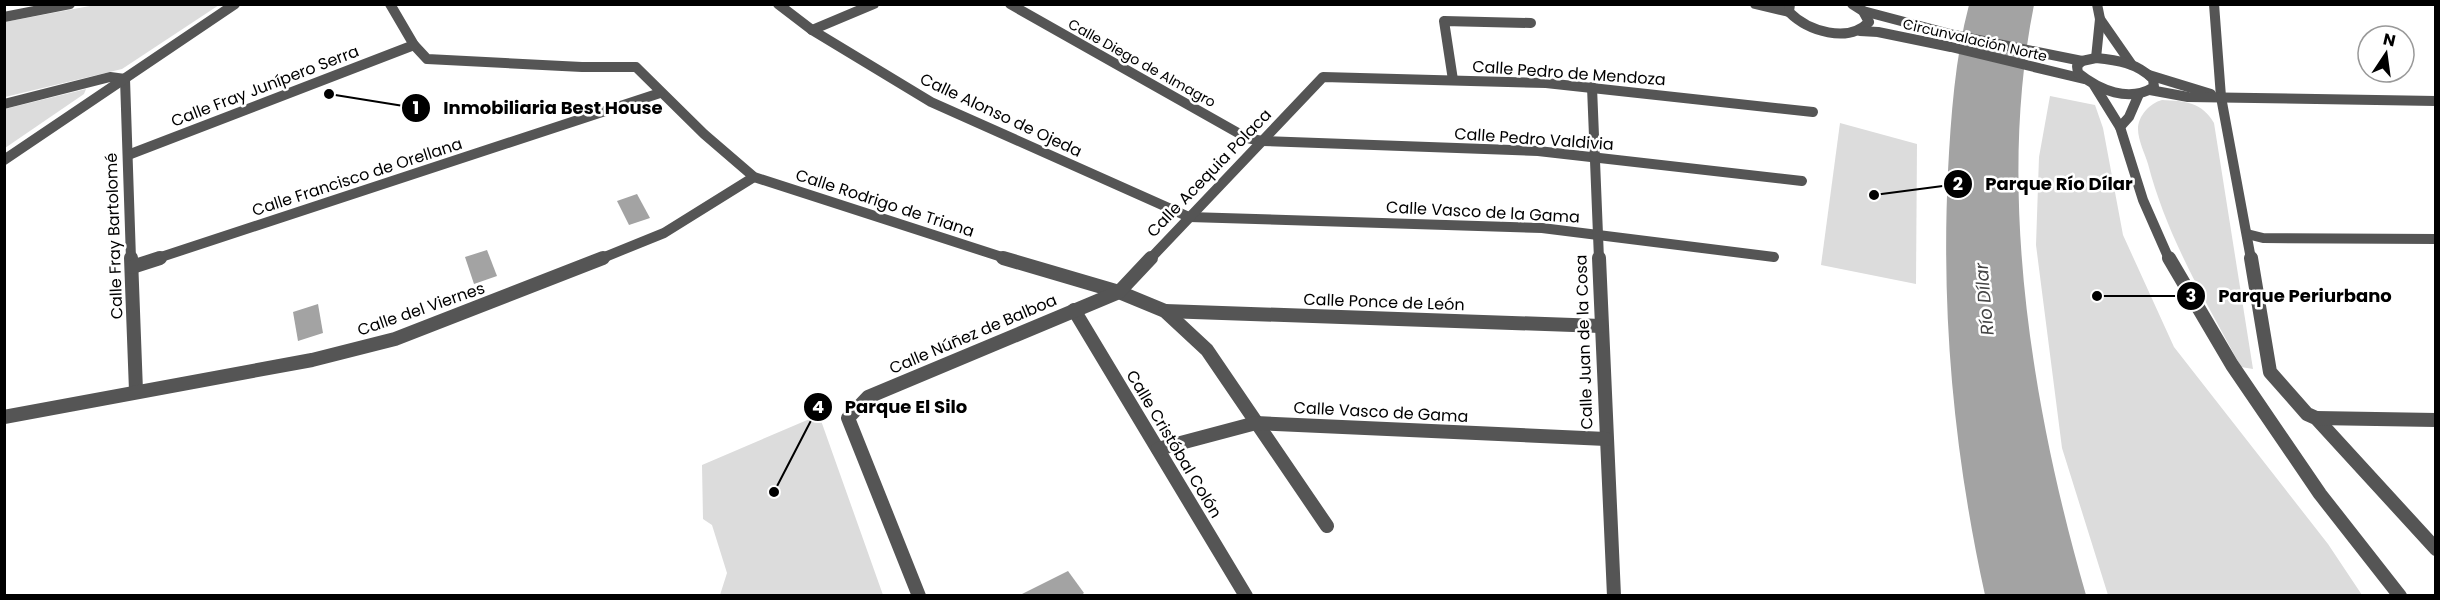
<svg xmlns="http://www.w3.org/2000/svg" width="2440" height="600" viewBox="0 0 2440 600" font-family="Poppins,sans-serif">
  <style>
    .green { fill: #dcdcdc }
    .water { fill: #a3a3a3 }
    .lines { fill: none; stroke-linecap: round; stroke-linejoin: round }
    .minor-far1 { stroke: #555; stroke-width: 10 }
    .minor { stroke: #555; stroke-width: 14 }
    .tertiary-far1 { stroke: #555; stroke-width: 10 }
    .tertiary { stroke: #555; stroke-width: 14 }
    .labels { text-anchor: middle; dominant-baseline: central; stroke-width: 5; stroke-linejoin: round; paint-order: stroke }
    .far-street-label { font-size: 14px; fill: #000; stroke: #fff }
    .street-label { font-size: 16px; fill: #000; stroke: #fff }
    .water-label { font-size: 18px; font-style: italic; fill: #444; stroke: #fff }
    .leader { fill: none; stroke: #000; stroke-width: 2 }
    .callout-dot { fill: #000; stroke: #fff; stroke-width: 2 }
    .mark-label { font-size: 18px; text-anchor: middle; font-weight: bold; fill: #fff }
    .callout-label { font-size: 18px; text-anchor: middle; font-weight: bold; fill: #000; stroke: #fff; stroke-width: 5; stroke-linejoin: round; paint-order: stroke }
  </style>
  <rect width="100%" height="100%" fill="#fff"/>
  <g class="green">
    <path d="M 95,5 L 219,5 L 122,69 L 5,97 L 5,22 Z"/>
    <path d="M 86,89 L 84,94 L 5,148 L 5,109 Z"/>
    <path d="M 2050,96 L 2095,105 L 2103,128 L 2123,235 L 2174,347 L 2328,544 L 2362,595 L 2108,595 L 2062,448 L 2036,245 L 2039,157 Z"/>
    <path d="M 2162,100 C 2185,101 2202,102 2214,123 L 2253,369 L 2241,367 C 2206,302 2167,237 2148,164 C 2145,154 2138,140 2138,129 C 2138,116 2150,103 2162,100 Z"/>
    <path d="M 1840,123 L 1917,144 L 1916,284 L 1821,265 Z"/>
    <path d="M 819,415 L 883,595 L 720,595 L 727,573 L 712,525 L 703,519 L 702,465 Z"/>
  </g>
  <g class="water">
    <path d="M 1969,5 L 2034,5 C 1996,193 2033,412 2086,595 L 1985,595 C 1954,454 1941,315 1948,171 C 1951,116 1955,58 1969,5 Z"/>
    <path d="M 637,194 L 650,218 L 629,225 L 617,201 Z"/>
    <path d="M 487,250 L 497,276 L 474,284 L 465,257 Z"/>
    <path d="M 318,304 L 323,333 L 298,341 L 293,312 Z"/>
    <path d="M 1068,571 L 1084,593 L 1080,596 L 1020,595 Z"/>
  </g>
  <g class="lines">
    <g class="minor-far1">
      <path d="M 390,4 L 414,45 L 427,59 L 582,67 L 636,67 L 704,134 L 754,177 L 1008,259"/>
      <path d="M 778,4 L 812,30 L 931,102 L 1189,217 L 1542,228 L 1774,257"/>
      <path d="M 1010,4 L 1247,138 L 1262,141 L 1538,151 L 1802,181"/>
      <path d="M 2214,4 L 2221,97 L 2251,259"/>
      <path d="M 812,30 L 874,4"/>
      <path d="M 1453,80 L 1444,21 L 1531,23"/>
      <path d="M 1592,87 L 1599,259"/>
      <path d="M 4,104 L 110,77 L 125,79 L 131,259"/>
      <path d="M 128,155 L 414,45"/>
      <path d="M 4,160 L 235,4"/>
      <path d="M 2247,234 L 2263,238 L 2436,239"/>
      <path d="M 155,259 L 660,93"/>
      <path d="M 600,259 L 664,233 L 754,177"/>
      <path d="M 1150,259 L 1323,77 L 1546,83 L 1813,112"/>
    </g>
    <g class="minor">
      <path d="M 131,258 L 136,391"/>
      <path d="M 1003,258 L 1119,292 L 1165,311 L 1207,350 L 1327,526"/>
      <path d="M 1599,258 L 1614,596"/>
      <path d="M 2251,258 L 2270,372 L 2307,414 L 2316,418 L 2436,549"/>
      <path d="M 132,267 L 160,258"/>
      <path d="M 1074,310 L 1246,596"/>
      <path d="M 1165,311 L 1601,326"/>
      <path d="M 4,417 L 312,360 L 395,339 L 603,258"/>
      <path d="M 2316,418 L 2436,420"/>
      <path d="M 1158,449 L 1256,423 L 1606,439"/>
      <path d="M 919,596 L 848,418 L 868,397 L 1119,292 L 1151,258"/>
    </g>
    <g class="tertiary-far1">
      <path d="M 1755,4 L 1789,12"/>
      <path d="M 1790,4 L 1789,12 C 1808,31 1848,44 1869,22 L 1863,11 L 1852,4"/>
      <path d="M 2097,4 L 2100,19 L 2132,65"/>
      <path d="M 1863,11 L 1954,35 L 2082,61"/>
      <path d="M 4,17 L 70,4"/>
      <path d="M 1860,31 L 1878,32 L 1951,47 L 2084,79"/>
      <path d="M 2096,58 C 2117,60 2137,63 2153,79 L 2154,87 C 2129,103 2099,90 2078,73 L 2077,66 L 2082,61 Z"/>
      <path d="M 2096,58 L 2100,19"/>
      <path d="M 2149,75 L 2211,94"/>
      <path d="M 2094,85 L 2120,127 L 2143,200 L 2169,259"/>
      <path d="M 2150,90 L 2188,97 L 2436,101"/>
      <path d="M 2120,127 L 2129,117 L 2139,94"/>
    </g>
    <path class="tertiary" d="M 2169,258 L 2232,365 L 2320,494 L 2400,596"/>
  </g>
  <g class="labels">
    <g class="far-street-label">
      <text transform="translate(1975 40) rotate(13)">Circunvalación Norte</text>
      <text transform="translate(1142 63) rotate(29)">Calle Diego de Almagro</text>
    </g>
    <g class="street-label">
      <text transform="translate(1569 73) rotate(4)">Calle Pedro de Mendoza</text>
      <text transform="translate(265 86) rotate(-21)">Calle Fray Junípero Serra</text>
      <text transform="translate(1001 115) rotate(25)">Calle Alonso de Ojeda</text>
      <text transform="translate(1534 139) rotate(4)">Calle Pedro Valdivia</text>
      <text transform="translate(1209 173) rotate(-46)">Calle Acequia Polaca</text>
      <text transform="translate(357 177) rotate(-18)">Calle Francisco de Orellana</text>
      <text transform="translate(885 203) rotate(18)">Calle Rodrigo de Triana</text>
      <text transform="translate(1483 212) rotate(3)">Calle Vasco de la Gama</text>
      <text transform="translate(114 236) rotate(-92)">Calle Fray Bartolomé</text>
      <text transform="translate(1384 302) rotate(2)">Calle Ponce de León</text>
      <text transform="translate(421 309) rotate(-19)">Calle del Viernes</text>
      <text transform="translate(973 334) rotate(-23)">Calle Núñez de Balboa</text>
      <text transform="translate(1584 342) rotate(-92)">Calle Juan de la Cosa</text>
      <text transform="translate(1381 412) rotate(3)">Calle Vasco de Gama</text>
      <text transform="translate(1174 444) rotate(59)">Calle Cristóbal Colón</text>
    </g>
    <g class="water-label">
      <text transform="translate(1984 299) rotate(-95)">Río Dílar</text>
    </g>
  </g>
  <path class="leader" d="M329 94L416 108M1874 195L1958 184M2097 296L2191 296M774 492L818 407"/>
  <g class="callout-dot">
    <circle cx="329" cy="94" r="6"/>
    <circle cx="1874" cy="195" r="6"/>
    <circle cx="2097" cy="296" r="6"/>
    <circle cx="774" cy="492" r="6"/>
    <circle cx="416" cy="108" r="15"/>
    <circle cx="1958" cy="184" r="15"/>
    <circle cx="2191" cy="296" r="15"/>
    <circle cx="818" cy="407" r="15"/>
  </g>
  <g class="mark-label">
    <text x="416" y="114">1</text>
    <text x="1958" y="190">2</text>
    <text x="2191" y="302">3</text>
    <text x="818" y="413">4</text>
  </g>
  <g class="callout-label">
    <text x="553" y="114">Inmobiliaria Best House</text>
    <text x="2059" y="190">Parque Río Dílar</text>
    <text x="2305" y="302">Parque Periurbano</text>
    <text x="906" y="413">Parque El Silo</text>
  </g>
  <rect width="2440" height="600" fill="none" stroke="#000000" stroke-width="12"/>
  <g transform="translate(2386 54) rotate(13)"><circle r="28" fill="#ffffff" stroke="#999999" stroke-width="1.5"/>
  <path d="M0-4.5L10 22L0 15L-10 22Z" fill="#000000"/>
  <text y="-9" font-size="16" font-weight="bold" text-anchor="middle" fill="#000000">N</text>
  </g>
</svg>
